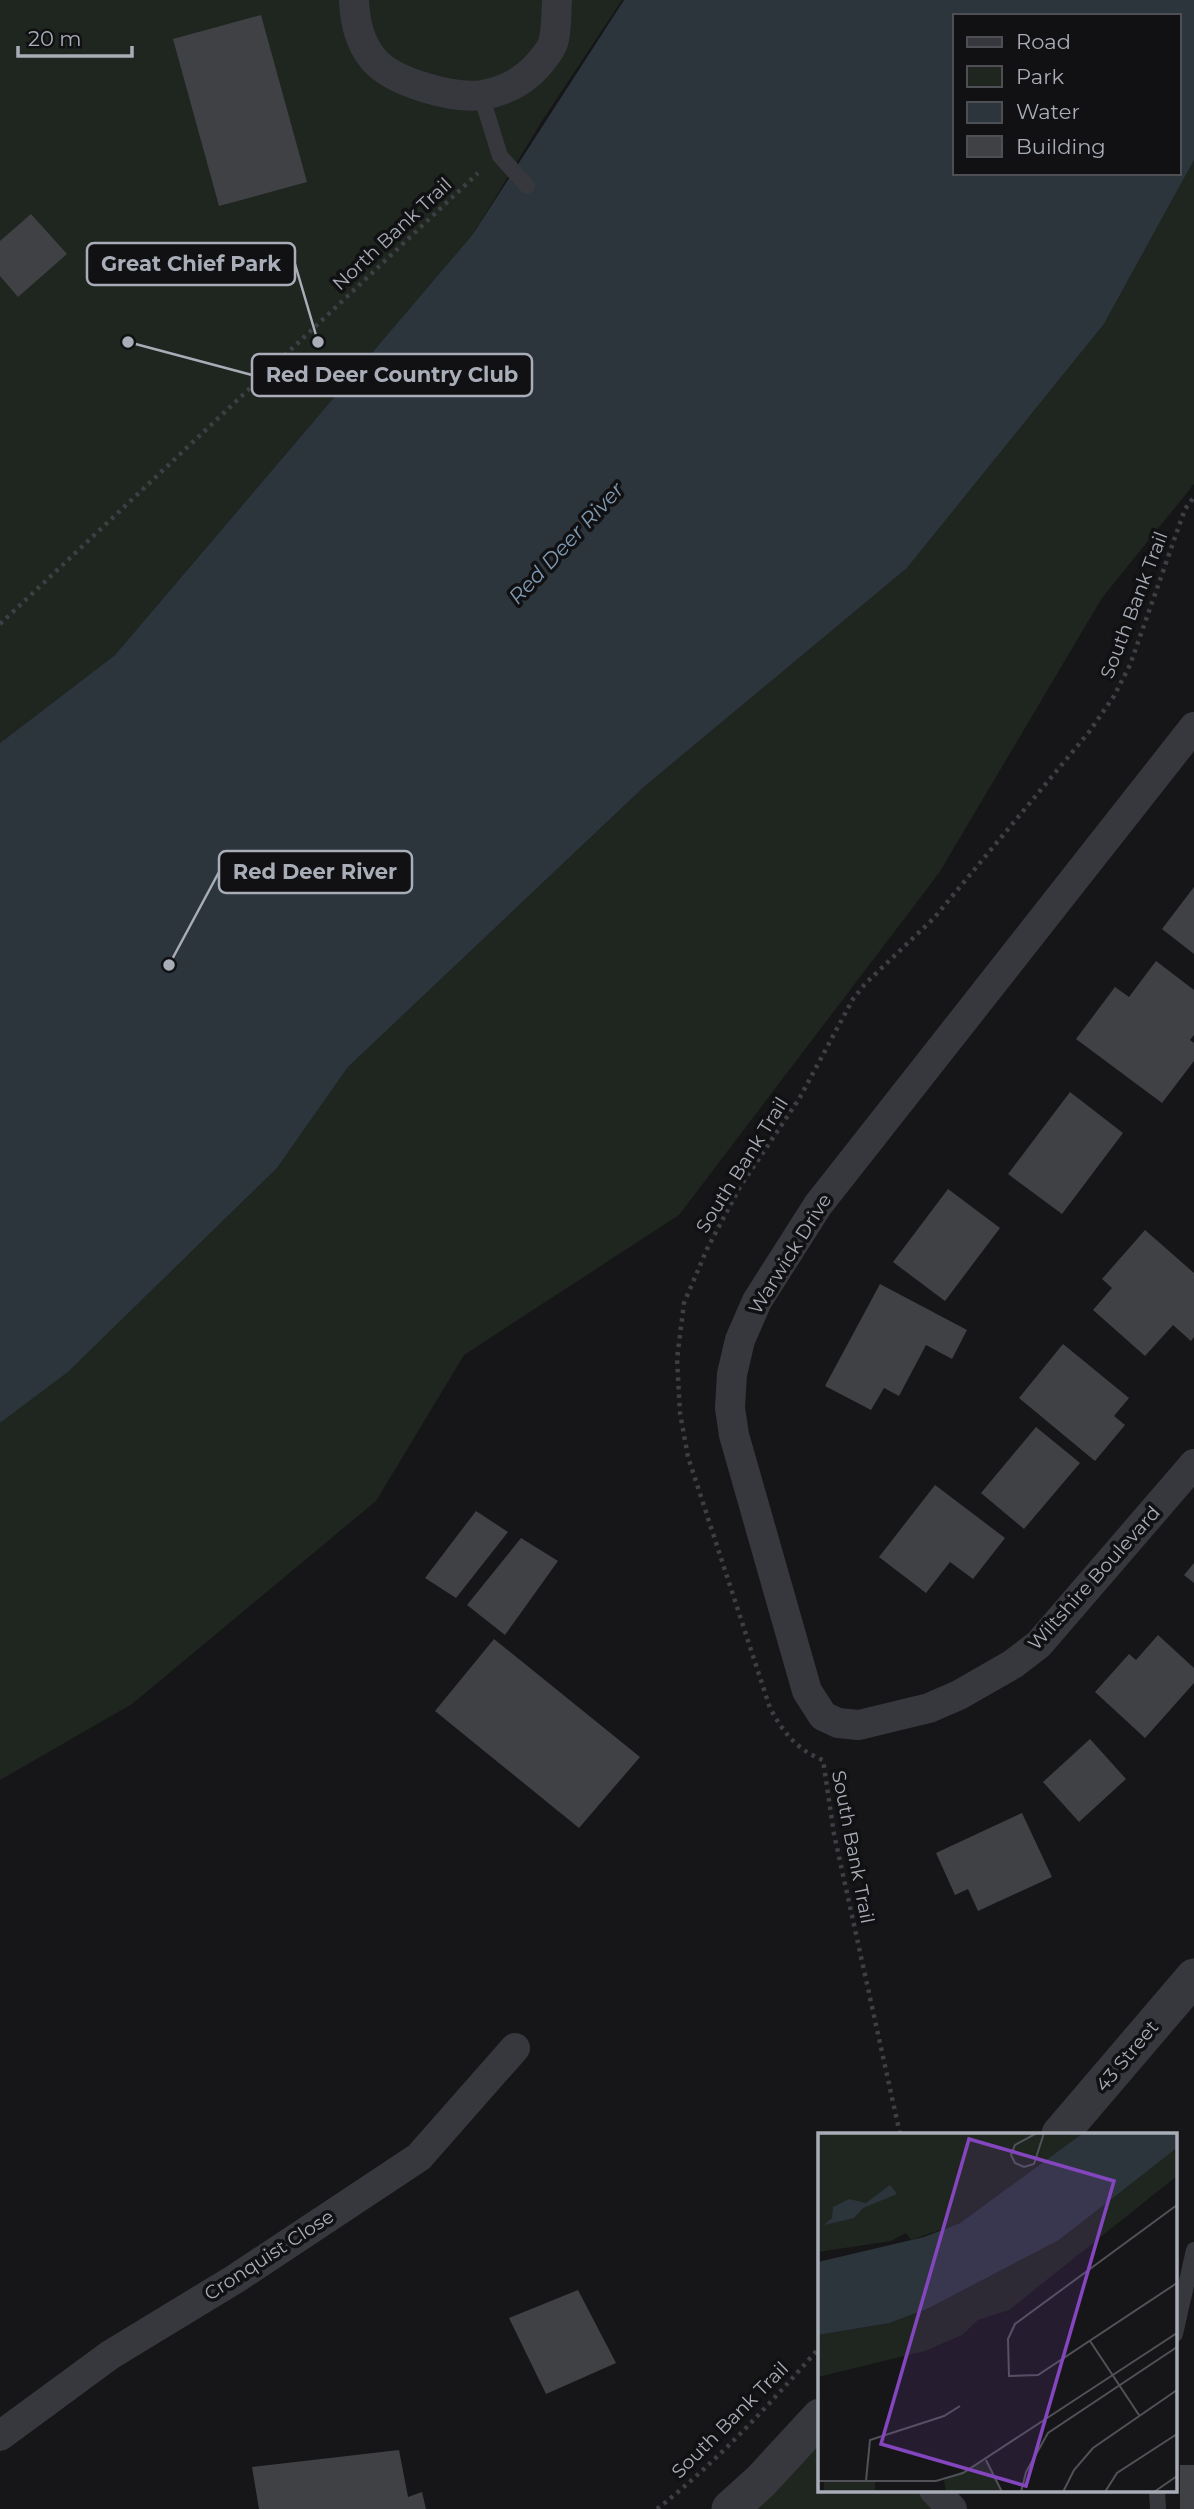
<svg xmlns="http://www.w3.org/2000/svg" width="1194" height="2509" viewBox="0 0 1194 2509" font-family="Montserrat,sans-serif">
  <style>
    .green { fill: #1e261f }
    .water { fill: #2c353c; fill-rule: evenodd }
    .building { fill: #404145 }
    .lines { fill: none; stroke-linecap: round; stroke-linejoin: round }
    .path { stroke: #3d3f44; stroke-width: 4.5; stroke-dasharray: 3.5 5; stroke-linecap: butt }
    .service { stroke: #37383d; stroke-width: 16 }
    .minor { stroke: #37383d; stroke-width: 30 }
    .tertiary { stroke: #37383d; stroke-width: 37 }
    .labels { text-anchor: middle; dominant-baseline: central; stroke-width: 7; stroke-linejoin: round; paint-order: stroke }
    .street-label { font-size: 19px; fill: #a8adb8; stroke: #111113 }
    .water-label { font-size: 21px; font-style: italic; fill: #7f9bb3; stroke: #111113 }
    .inset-road { fill: none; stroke: #505258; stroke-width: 2 }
    .view { fill: #8446be; fill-opacity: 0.15; stroke: #8446be; stroke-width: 3.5 }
    .inset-edge { fill: none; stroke: #a8adb8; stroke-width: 3.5 }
    .leader { fill: none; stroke: #a8adb8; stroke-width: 2.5 }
    .callout-dot { fill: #a8adb8; stroke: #111113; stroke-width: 2.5 }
    .callout { fill: #111113; stroke: #a8adb8; stroke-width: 2.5 }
    .callout-label { font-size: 21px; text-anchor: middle; font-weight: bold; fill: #a8adb8 }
  </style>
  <rect width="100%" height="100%" fill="#161618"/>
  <g class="green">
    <path d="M 0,0 L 622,0 L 542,121 L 473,234 L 115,655 L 0,743 Z"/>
    <path d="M 1194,160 L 1194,484 L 1102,598 L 939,873 L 679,1215 L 464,1355 L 376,1501 L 132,1704 L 0,1780 L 0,1423 L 68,1372 L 277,1168 L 348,1067 L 645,786 L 907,568 L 1104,324 Z"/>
    <path d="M 819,2417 L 820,2490 L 934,2490 L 952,2509 L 730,2509 Z"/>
  </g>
  <path class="water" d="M 624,0 L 1194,0 L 1194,160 L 1104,324 L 907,568 L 645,786 L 348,1067 L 277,1168 L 68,1372 L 0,1423 L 0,743 L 115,655 L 473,234 ZM 954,16 L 1178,16 L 1178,173 L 954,173 Z"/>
  <g class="building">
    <path d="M 261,15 L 307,182 L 219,206 L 173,39 Z"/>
    <path d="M 31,214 L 67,254 L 18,297 L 0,276 L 0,241 Z"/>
    <path d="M 1194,887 L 1194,954 L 1162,929 Z"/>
    <path d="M 1156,961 L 1194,990 L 1194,1035 L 1190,1040 L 1194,1043 L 1194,1061 L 1162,1103 L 1076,1039 L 1115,987 L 1129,997 Z"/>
    <path d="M 1070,1092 L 1123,1133 L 1062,1214 L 1008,1174 Z"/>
    <path d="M 948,1189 L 1000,1228 L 945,1301 L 893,1262 Z"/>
    <path d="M 1145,1230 L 1194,1273 L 1194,1337 L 1191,1341 L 1173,1325 L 1145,1356 L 1093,1310 L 1112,1288 L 1102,1279 Z"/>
    <path d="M 880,1284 L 967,1330 L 952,1359 L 926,1345 L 899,1396 L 884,1388 L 871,1410 L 825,1386 Z"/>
    <path d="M 1063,1344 L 1129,1398 L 1114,1416 L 1125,1425 L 1095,1461 L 1019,1398 Z"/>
    <path d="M 1036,1427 L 1080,1463 L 1024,1529 L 981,1493 Z"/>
    <path d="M 935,1485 L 1005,1538 L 973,1579 L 950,1562 L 926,1593 L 879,1557 Z"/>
    <path d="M 476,1511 L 508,1532 L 456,1598 L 425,1578 Z"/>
    <path d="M 521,1538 L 558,1561 L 505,1635 L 467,1605 Z"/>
    <path d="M 1194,1563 L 1194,1583 L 1184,1575 Z"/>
    <path d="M 1158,1635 L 1194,1668 L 1194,1683 L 1145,1738 L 1095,1692 L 1129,1654 L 1136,1660 Z"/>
    <path d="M 494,1639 L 640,1757 L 579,1828 L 435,1711 Z"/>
    <path d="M 1090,1739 L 1126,1779 L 1079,1822 L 1043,1782 Z"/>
    <path d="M 1022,1813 L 1052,1877 L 978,1911 L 968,1889 L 955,1895 L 936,1853 Z"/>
    <path d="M 578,2290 L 616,2363 L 546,2394 L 509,2318 Z"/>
    <path d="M 399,2450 L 408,2497 L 422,2492 L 426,2509 L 259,2509 L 252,2467 Z"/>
    <rect x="1180" y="2465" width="14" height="44"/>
  </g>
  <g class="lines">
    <g class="path">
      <path d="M 0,624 L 478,173"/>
      <path d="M 900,2134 L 834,1834 L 823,1760 C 797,1750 783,1732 770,1708 L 688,1457 L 680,1413 L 677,1359 L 684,1303 L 707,1249 L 740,1187 L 799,1099 L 853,999 L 865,984 L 934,918 L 1089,732 L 1114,696 L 1130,665 L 1185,509 L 1194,497"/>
      <path d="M 657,2509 C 717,2462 769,2405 820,2347"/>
    </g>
    <g class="service">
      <path d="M 481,95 L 500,156 L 527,186"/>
      <path d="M 1175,2334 L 1194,2250"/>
      <path d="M 1157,2490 L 1158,2509"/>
    </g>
    <g class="minor">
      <path d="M 354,0 C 355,22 359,42 374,60 C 394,83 454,99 483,95 C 504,91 524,81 538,65 C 543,59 551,50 553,43 C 557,30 556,13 557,0"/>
      <path d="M 1194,727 L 818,1205 L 757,1301 L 740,1340 L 732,1374 L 730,1408 L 734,1435 L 807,1691 L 823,1716 L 838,1723 L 859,1725 L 929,1708 L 959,1695 L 1013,1664 L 1039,1644 L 1194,1464"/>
      <path d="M 0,2436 L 110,2355 L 235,2279 L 419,2157 L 515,2048"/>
      <path d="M 934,2490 L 952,2509"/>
    </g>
    <g class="tertiary">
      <path d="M 1060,2134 L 1194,1977"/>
      <path d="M 730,2509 L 761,2481 L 820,2417"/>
    </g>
  </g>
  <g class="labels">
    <g class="street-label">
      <text transform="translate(392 234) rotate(-43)">North Bank Trail</text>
      <text transform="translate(1134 605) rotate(-69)">South Bank Trail</text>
      <text transform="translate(742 1165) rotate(-58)">South Bank Trail</text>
      <text transform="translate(790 1254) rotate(-58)">Warwick Drive</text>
      <text transform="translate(1094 1578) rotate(-48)">Wiltshire Boulevard</text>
      <text transform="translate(853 1847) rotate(79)">South Bank Trail</text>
      <text transform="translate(1127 2056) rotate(-50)">43 Street</text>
      <text transform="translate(269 2255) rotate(-33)">Cronquist Close</text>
      <text transform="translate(730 2420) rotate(-45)">South Bank Trail</text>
    </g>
    <g class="water-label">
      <text transform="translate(566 543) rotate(-47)">Red Deer River</text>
    </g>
  </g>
  <g transform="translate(818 2133)">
    <rect width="359" height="359" fill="#161618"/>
    <path d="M 0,0 L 265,0 L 142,90 L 93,107 L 88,100 L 73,108 L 0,119 ZM 359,15 L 359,43 L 191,177 L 160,187 L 144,202 L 107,218 L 0,244 L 0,202 L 72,190 L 111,175 L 241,107 ZM 168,327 L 184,359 L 128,359 L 126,347 ZM 6,348 L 57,348 L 57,359 L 6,359 Z" fill="#1e261f"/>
    <path d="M 265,0 L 359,0 L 359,15 L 241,107 L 111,175 L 72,190 L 0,202 L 0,129 L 106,104 L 142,90 ZM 72,52 L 79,61 L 45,75 L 36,85 L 6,92 L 14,85 L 15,74 L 31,66 L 48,70 Z" fill="#2c353c"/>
    <path class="inset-road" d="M 219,0 L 197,12 L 193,22 L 197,30 L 206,34 L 216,31 L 226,0M 359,72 L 197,191 L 190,206 L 191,243 L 220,242 L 359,150M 272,208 L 321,282M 168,327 L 184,359M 0,348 L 118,348 L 145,340 L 359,200M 48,348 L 52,307 L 126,283 L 142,273M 203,359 L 208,339 L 230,300 L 359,214M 245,359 L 256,337 L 275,315 L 359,257M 287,359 L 299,340 L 359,301M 336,359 L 359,343"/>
    <path class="view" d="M 151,6 L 296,48 L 208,353 L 63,311 Z"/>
    <rect width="359" height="359" class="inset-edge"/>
  </g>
  <path class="leader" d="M318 342L295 264M128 342L252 375M169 965L219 872"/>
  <g class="callout-dot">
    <circle cx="318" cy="342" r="7"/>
    <circle cx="128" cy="342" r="7"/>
    <circle cx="169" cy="965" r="7"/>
  </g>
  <g class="callout">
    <rect x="87" y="243" width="208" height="42" rx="7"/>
    <rect x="252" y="354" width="280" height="42" rx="7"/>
    <rect x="219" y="851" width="193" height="42" rx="7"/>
  </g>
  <g class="callout-label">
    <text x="191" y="271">Great Chief Park</text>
    <text x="392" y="382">Red Deer Country Club</text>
    <text x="315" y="879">Red Deer River</text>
  </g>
  <rect x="953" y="14" width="228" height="161" fill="#111113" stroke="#4d4f55" stroke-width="2"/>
  <rect x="967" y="37" width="35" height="10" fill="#37383d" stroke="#4d4f55" stroke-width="2"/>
  <text x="1016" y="49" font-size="21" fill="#a8adb8">Road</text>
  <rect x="967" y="66" width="35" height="21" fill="#1e261f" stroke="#4d4f55" stroke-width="2"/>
  <text x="1016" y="84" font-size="21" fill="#a8adb8">Park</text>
  <rect x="967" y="102" width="35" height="21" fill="#2c353c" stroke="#4d4f55" stroke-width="2"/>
  <text x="1016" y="119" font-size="21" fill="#a8adb8">Water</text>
  <rect x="967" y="136" width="35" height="21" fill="#404145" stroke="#4d4f55" stroke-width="2"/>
  <text x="1016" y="154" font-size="21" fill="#a8adb8">Building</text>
  <path d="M18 46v10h114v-10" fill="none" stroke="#a8adb8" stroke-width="3.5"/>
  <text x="28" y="46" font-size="21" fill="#a8adb8" stroke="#111113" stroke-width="5" paint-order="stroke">20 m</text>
</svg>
